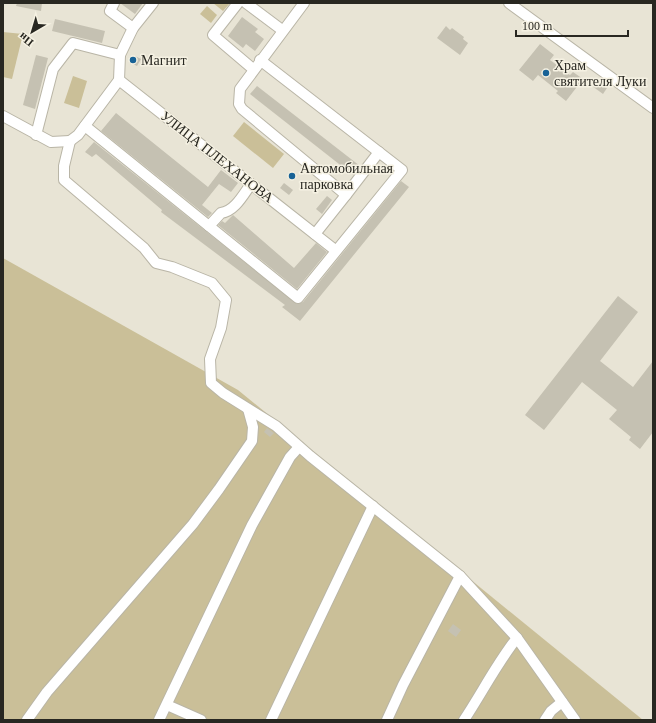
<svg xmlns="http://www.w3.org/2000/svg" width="656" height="723" viewBox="0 0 656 723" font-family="'Times New Roman',serif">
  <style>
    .green { fill: #cabf98 }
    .building { fill: #c5c1b2 }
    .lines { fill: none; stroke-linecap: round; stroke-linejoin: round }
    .minor-casing { stroke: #b9b5a6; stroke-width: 12 }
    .minor { stroke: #fff; stroke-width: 10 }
    .poi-dot { fill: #186296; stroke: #f5f1e2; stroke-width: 1.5 }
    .labels { text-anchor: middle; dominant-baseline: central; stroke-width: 3; stroke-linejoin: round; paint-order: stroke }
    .poi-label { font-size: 14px; fill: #282721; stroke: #f5f1e2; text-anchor: start }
    .street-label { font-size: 14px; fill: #282721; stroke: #f5f1e2 }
  </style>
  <rect width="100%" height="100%" fill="#e8e4d5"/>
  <g class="green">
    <path d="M 213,3 L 230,3 L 223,11 Z"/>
    <path d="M 207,6 L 217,15 L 211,23 L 200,14 Z"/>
    <path d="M 3,32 L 23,34 L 12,79 L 3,77 Z"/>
    <path d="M 73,76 L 87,81 L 79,108 L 64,103 Z"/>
    <path d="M 244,122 L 284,154 L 273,168 L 233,136 Z"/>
    <path d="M 3,258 L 238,390 L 643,720 L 3,720 Z"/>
  </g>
  <g class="building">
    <path d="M 17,3 L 42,3 L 41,11 L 16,6 Z"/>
    <path d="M 120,3 L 143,3 L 135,14 Z"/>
    <path d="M 242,17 L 258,29 L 255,32 L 264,39 L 255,51 L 246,44 L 243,48 L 228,36 Z"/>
    <path d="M 55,19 L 105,31 L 102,43 L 52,31 Z"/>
    <path d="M 446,26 L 450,30 L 452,28 L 464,37 L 463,39 L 468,43 L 460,55 L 437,38 Z"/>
    <path d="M 540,44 L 554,55 L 550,60 L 570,75 L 573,72 L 583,79 L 566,101 L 556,93 L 558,91 L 538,75 L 533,81 L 519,70 Z"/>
    <path d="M 36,55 L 48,58 L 35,109 L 23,105 Z"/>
    <path d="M 135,56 L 141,59 L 137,66 L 131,63 Z"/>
    <path d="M 597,80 L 607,88 L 603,94 L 592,86 Z"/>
    <path d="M 257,86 L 360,166 L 353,175 L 250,94 Z"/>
    <path d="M 116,113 L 208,187 L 221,170 L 238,183 L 231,192 L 219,184 L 202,205 L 212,213 L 208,217 L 101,131 Z"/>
    <path d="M 94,142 L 297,304 L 303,302 L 401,181 L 409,187 L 300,321 L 282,307 L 285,305 L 161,212 L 162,210 L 96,154 L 92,157 L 85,152 Z"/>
    <path d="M 284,183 L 293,190 L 289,195 L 280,188 Z"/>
    <path d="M 327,196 L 332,200 L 322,214 L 316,209 Z"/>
    <path d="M 233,215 L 294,268 L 316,243 L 327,252 L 297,289 L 218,225 L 222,221 L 225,223 Z"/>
    <path d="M 618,296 L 638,312 L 600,361 L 633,387 L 653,361 L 653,432 L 640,449 L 629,440 L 631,437 L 609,419 L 617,410 L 582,382 L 544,430 L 525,415 Z"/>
    <path d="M 267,428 L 274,433 L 270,437 L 264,432 Z"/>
    <path d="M 453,624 L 461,630 L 456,637 L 448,631 Z"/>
  </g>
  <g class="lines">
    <defs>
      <g id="minor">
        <path d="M 114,3 L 110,11 L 133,28"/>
        <path d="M 238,3 L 213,35 L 253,69"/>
        <path d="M 246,3 L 282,30"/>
        <path d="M 304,3 L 240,89 L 239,104 L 242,109 L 346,195 L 315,234"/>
        <path d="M 509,3 L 653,108"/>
        <path d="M 119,80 L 335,250"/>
        <path d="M 3,116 L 51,142 L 70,141"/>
        <path d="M 85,126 L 298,298 L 402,170 L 260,60"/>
        <path d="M 36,135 L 53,69 L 73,43 L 120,55"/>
        <path d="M 70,141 L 64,166 L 64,180 L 144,248 L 156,263 L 172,267 L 212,283 L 226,300 L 221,328 L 210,359 L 211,383 L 223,393 L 276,426 L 310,456 L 460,576 L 517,638 L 575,720"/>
        <path d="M 70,141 L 78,135 L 119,80 L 120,55 L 133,28 L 153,3"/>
        <path d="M 346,195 L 379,152"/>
        <path d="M 209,226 L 221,213 C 235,211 243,195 251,184"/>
        <path d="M 167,705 L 201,720"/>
        <path d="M 27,720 L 47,692 L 193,524 L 219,489 L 252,441 L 253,427 L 248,409"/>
        <path d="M 159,720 L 252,525 L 290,457 L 299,447"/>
        <path d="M 271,720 L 373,506"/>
        <path d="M 387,720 L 403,685 L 460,576"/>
        <path d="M 464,720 C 482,693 497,663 517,638"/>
        <path d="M 545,720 L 551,711 L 562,702"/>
      </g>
    </defs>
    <use href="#minor" class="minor-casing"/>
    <use href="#minor" class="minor"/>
  </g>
  <g class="poi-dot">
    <circle cx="133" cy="60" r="4"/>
    <circle cx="546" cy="73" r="4"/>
    <circle cx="292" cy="176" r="4"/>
  </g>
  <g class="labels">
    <g class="poi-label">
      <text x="141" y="60">Магнит</text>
      <text x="554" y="65">Храм<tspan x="554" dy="16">святителя Луки</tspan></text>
      <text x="300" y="168">Автомобильная<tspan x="300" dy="16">парковка</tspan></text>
    </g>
    <g class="street-label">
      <text transform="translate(217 157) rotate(38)">УЛИЦА ПЛЕХАНОВА</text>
    </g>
  </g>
  <rect width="656" height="723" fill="none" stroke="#282721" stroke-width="8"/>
  <g transform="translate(32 32) rotate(218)" stroke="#f5f1e2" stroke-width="3" paint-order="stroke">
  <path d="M0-3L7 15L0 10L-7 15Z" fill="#282721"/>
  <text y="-6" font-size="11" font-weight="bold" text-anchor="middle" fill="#282721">Пн</text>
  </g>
  <path d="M516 30v6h112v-6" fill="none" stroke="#282721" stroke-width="2"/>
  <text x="522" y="30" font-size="12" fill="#282721" stroke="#f5f1e2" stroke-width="3" paint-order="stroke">100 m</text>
</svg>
